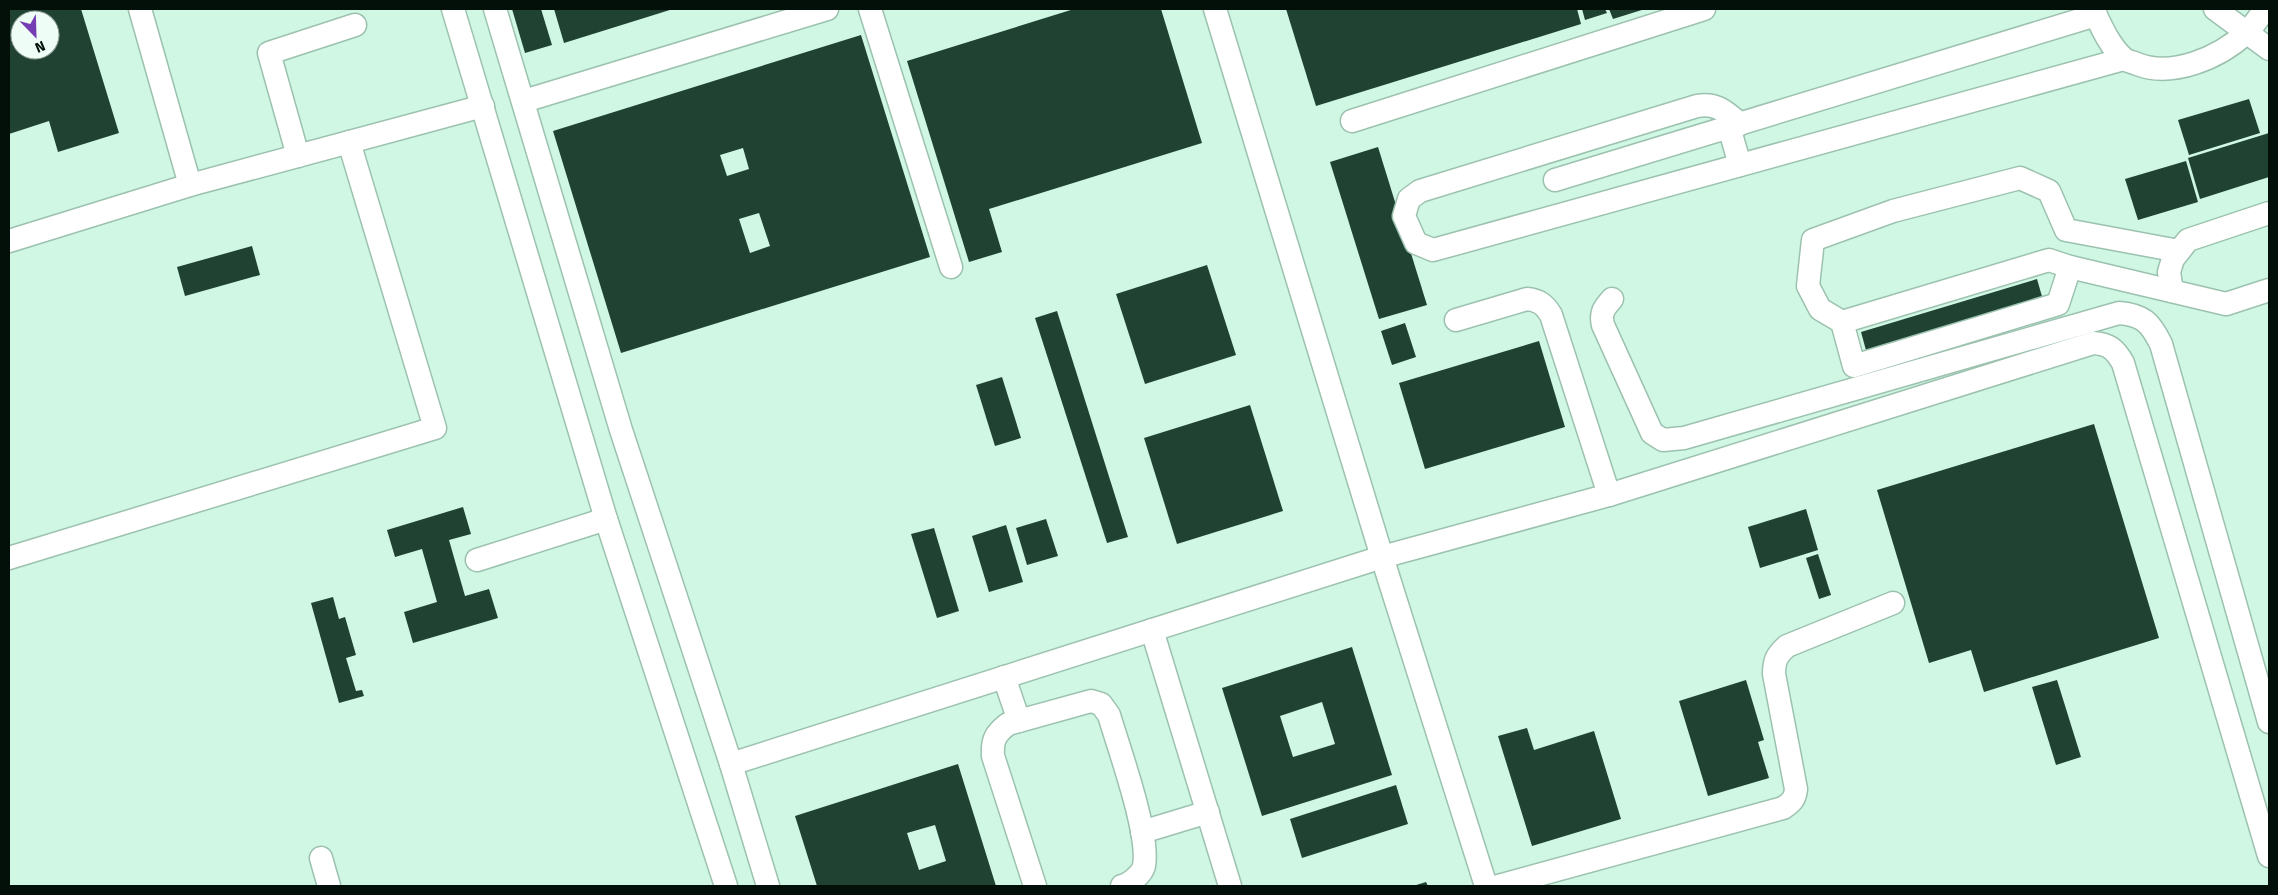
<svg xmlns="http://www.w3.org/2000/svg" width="2278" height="895" viewBox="0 0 2278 895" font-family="'Fira Sans',sans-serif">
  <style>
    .building { fill: #1f4233; fill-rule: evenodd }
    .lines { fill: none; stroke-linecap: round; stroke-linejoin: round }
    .minor-casing { stroke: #9cc2af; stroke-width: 25 }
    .minor { stroke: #fff; stroke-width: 22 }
  </style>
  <rect width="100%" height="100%" fill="#d0f7e3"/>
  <g class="building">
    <path d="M 9,9 L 81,9 L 119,133 L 58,152 L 49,121 L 9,134 ZM 20,20 L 50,20 L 50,50 L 20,50 Z"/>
    <path d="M 512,9 L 541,9 L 552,45 L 525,53 Z"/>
    <path d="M 554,9 L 673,9 L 564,43 Z"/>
    <path d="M 1074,9 L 1161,9 L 1202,143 L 989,209 L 1002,252 L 969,262 L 907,61 Z"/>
    <path d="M 1286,9 L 1577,9 L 1581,24 L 1316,106 Z"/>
    <path d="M 1582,9 L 1605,9 L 1607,13 L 1585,20 Z"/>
    <path d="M 1609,9 L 1645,9 L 1613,19 Z"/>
    <path d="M 861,35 L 930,257 L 621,353 L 553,131 ZM 743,148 L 749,169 L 727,176 L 720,155 ZM 759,213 L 770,246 L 750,253 L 739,219 Z"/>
    <path d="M 2249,99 L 2260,133 L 2189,155 L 2178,120 Z"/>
    <path d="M 2269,133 L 2269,177 L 2200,199 L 2188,158 Z"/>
    <path d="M 1378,147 L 1427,305 L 1379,319 L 1330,162 Z"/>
    <path d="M 2186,161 L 2198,202 L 2138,220 L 2125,179 Z"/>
    <path d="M 252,246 L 260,275 L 185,296 L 177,267 Z"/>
    <path d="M 1207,265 L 1236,355 L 1145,384 L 1116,294 Z"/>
    <path d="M 2037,279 L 2043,300 L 1867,354 L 1861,332 Z"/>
    <path d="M 1057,311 L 1128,537 L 1107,543 L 1035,318 Z"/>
    <path d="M 1405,323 L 1416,357 L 1392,365 L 1381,331 Z"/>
    <path d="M 1539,341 L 1565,427 L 1425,469 L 1399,383 Z"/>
    <path d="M 1002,377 L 1021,438 L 995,446 L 976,385 Z"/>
    <path d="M 1250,405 L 1283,511 L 1177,544 L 1144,438 Z"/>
    <path d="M 2094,424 L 2159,638 L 1984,692 L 1971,650 L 1929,663 L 1877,490 Z"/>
    <path d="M 463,507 L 471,534 L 449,540 L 465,596 L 489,589 L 498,618 L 413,643 L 404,612 L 437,602 L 422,549 L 395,557 L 387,530 Z"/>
    <path d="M 1806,509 L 1818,550 L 1760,568 L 1748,527 Z"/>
    <path d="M 1046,519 L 1058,556 L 1027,565 L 1016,528 Z"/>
    <path d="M 1006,525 L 1023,582 L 989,592 L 972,536 Z"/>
    <path d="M 934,528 L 959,611 L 937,618 L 911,534 Z"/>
    <path d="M 1818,554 L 1831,595 L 1819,599 L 1806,558 Z"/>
    <path d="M 333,597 L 339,619 L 345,617 L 356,655 L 346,658 L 356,691 L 362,690 L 364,696 L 339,703 L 311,603 Z"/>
    <path d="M 1352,647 L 1392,775 L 1262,816 L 1222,688 ZM 1322,702 L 1335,744 L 1293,757 L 1280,716 Z"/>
    <path d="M 1746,680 L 1764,740 L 1758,742 L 1769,778 L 1708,796 L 1679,701 Z"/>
    <path d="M 2057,680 L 2081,757 L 2056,765 L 2032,687 Z"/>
    <path d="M 1527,728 L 1534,750 L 1594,731 L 1621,819 L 1532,846 L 1498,736 Z"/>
    <path d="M 958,764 L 996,886 L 817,886 L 795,816 ZM 935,825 L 946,861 L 919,870 L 907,833 Z"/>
    <path d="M 1396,785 L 1408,824 L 1302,858 L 1290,819 Z"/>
    <path d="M 1426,882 L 1428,886 L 1413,886 Z"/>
  </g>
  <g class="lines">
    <defs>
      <g id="minor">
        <path d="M 140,9 L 190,185"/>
        <path d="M 453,9 L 606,519 L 726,886"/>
        <path d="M 495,9 L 621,430 L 731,764 L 768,886"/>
        <path d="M 870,9 L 951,267"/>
        <path d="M 1215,9 L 1382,557 L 1486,886"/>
        <path d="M 2093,9 C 2101,26 2109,45 2123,58 C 2126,61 2132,62 2137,64 C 2172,78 2219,58 2246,33 C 2253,27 2259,17 2265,9"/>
        <path d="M 2215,9 L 2269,49"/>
        <path d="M 524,101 L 827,9"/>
        <path d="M 1352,121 L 1704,9"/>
        <path d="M 1740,124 C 1726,112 1716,102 1697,106 L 1420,191 L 1409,199 L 1404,216 L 1416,243 L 1433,250 L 2124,59"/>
        <path d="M 1729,127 L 1740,165"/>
        <path d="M 298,156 L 269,53 L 355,25"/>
        <path d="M 1555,180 L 2096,15"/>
        <path d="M 9,241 L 190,185 L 483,106"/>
        <path d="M 2070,267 L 2058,304 L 1854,366 L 1842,322 L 1820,309 L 1808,286 L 1813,240 L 1893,211 L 2020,178 L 2049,191 L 2066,230 L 2179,251"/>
        <path d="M 2172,291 L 2169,272 L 2173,259 L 2188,240 L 2269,213"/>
        <path d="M 1612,299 C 1604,308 1600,313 1603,325 L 1652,433 L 1663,440 L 1684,438 L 2119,313 C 2143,315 2150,322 2161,344 L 2269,722"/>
        <path d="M 1456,320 L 1527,299 C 1539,300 1545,305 1551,315 L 1609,495"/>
        <path d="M 1842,322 L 2049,260 L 2070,267 L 2226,304 L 2269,290"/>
        <path d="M 9,558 L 435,428 L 349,142"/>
        <path d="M 477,560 L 606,519"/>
        <path d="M 1152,630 L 1230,886"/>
        <path d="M 1004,677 L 1019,721"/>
        <path d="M 731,764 L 1382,557 L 1609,495 L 2093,343 C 2109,344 2115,349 2123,363 L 2269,856"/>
        <path d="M 1142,832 L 1208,812"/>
        <path d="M 321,858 L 329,886"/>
        <path d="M 1035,886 L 993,756 C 992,740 995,734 1008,724 L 1091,701 L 1101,704 L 1109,715 C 1119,749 1150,834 1144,866 C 1142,874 1130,884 1122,886"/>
        <path d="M 1498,886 L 1783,808 C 1792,802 1795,799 1796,789 L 1774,674 C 1774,660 1777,655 1787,646 L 1893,603"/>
      </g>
    </defs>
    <use href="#minor" class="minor-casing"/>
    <use href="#minor" class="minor"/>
  </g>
  <rect width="2278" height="895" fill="none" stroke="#030f09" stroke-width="20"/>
  <g transform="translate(35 35) rotate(157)"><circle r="24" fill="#eefef6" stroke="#909e97"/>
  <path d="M0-4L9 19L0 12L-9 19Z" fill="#753db3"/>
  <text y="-8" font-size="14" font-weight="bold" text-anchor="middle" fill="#030f09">N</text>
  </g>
</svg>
